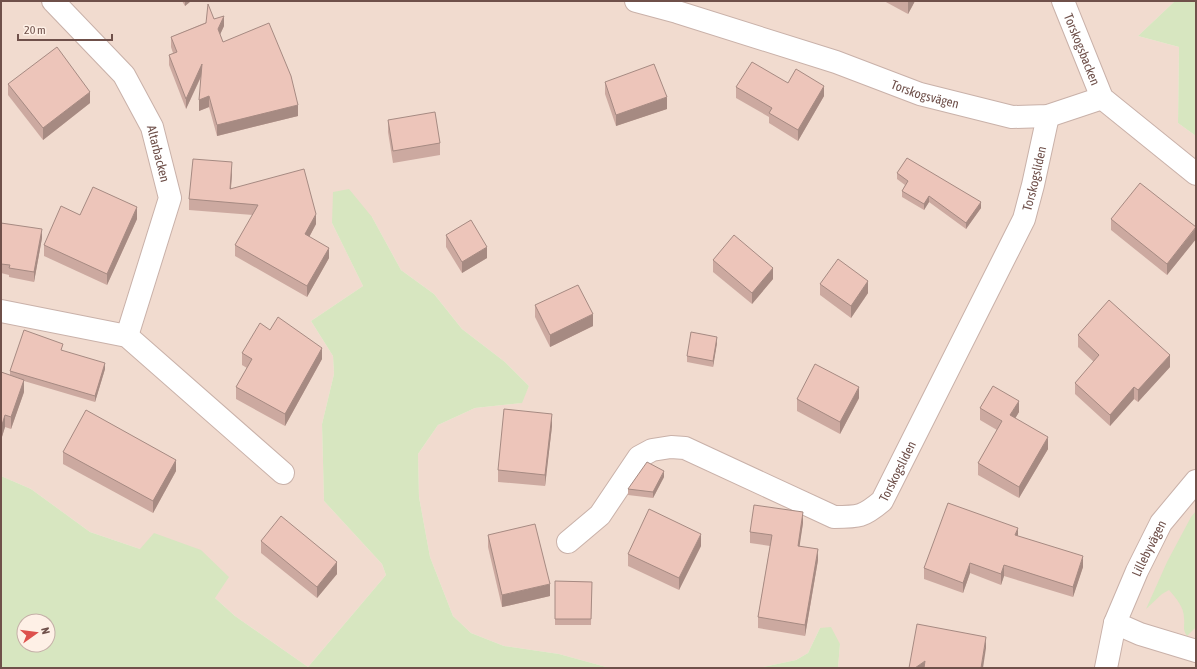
<svg xmlns="http://www.w3.org/2000/svg" width="1197" height="669" viewBox="0 0 1197 669" font-family="'Asap Condensed',sans-serif">
  <style>
    .residential { fill: #f1dbcf }
    .green { fill: #d7e6c0; fill-rule: evenodd }
    .lines { fill: none; stroke-linecap: round; stroke-linejoin: round }
    .minor-casing { stroke: #c9b1a9; stroke-width: 24 }
    .minor { stroke: #fff; stroke-width: 22 }
    .wall { fill: #cca9a0 }
    .shaded-wall { fill: #a68a82 }
    .building { fill: #edc5ba; stroke: #a68a82 }
    .labels { text-anchor: middle; dominant-baseline: central; stroke-width: 3; stroke-linejoin: round; paint-order: stroke }
    .street-label { font-size: 13px; fill: #6f504a; stroke: #fef0e6 }
  </style>
  <rect width="100%" height="100%" fill="#faebe0"/>
  <path class="residential" d="M 1,1 L 1175,1 L 1138,36 L 1179,47 L 1178,123 L 1196,136 L 1196,668 L 838,668 L 840,644 L 820,628 L 808,653 L 796,660 L 759,668 L 610,668 L 559,654 L 504,646 L 471,633 L 453,616 L 430,557 L 419,497 L 418,454 L 438,425 L 475,408 L 521,403 L 529,386 L 505,362 L 462,329 L 434,294 L 401,270 L 372,217 L 332,223 L 363,286 L 311,321 L 333,356 L 334,374 L 322,424 L 324,501 L 382,564 L 386,575 L 308,667 L 235,616 L 215,598 L 140,549 L 90,532 L 31,489 L 1,476 Z"/>
  <g class="green">
    <path d="M 1175,1 L 1196,1 L 1196,136 L 1178,123 L 1179,47 L 1138,36 Z"/>
    <path d="M 349,189 L 372,217 L 401,270 L 434,294 L 462,329 L 505,362 L 529,386 L 522,403 L 475,408 L 438,425 L 418,454 L 419,497 L 430,557 L 453,616 L 471,633 L 504,646 L 559,654 L 610,668 L 1,668 L 1,476 L 31,489 L 90,532 L 140,549 L 154,533 L 201,550 L 229,577 L 215,598 L 235,616 L 308,667 L 386,575 L 382,564 L 324,501 L 322,424 L 334,374 L 333,356 L 311,321 L 363,286 L 332,223 L 333,192 ZM 24,621 L 48,621 L 48,645 L 24,645 Z"/>
    <path d="M 1196,511 L 1196,627 L 1187,636 C 1182,629 1185,626 1184,618 C 1184,607 1176,598 1169,590 L 1162,594 L 1146,609 L 1167,562 L 1191,517 Z"/>
    <path d="M 831,627 L 840,644 L 838,668 L 759,668 L 796,660 L 808,653 L 820,628 Z"/>
  </g>
  <g class="lines">
    <defs>
      <g id="minor">
        <path id="s1" d="M 53,1 L 124,75 L 152,127 L 170,198 L 127,336"/>
        <path id="s2" d="M 636,1 L 677,12 L 836,62 L 920,94 L 1012,117 L 1048,116 L 1102,98"/>
        <path id="s3" d="M 1063,1 L 1102,98 L 1196,174"/>
        <path d="M 1,311 L 127,336 L 283,473"/>
        <path id="s4" d="M 568,542 L 600,515 L 639,457 L 652,450 L 671,447 L 685,448 L 834,517 C 859,517 863,517 882,501 L 1024,219 L 1033,185 L 1048,116"/>
        <path d="M 1115,623 L 1140,634 L 1196,651"/>
        <path id="s5" d="M 1106,668 L 1115,623 L 1137,571 L 1161,523 L 1196,481"/>
      </g>
    </defs>
    <use href="#minor" class="minor-casing"/>
    <use href="#minor" class="minor"/>
  </g>
  <g class="wall">
    <path d="M 182,1 L 191,1 L 185,6 Z"/>
    <path d="M 884,1 L 915,1 L 908,14 Z"/>
    <path d="M 214,19 L 224,26 L 220,34 L 223,42 L 298,116 L 217,136 L 209,107 L 199,111 L 201,77 L 186,109 L 169,65 L 169,55 L 173,53 L 171,47 L 171,37 Z"/>
    <path d="M 605,82 L 667,109 L 616,126 L 605,94 Z"/>
    <path d="M 788,83 L 824,96 L 798,141 L 769,123 L 769,117 L 736,98 L 736,87 Z"/>
    <path d="M 8,84 L 90,103 L 43,140 L 8,95 Z"/>
    <path d="M 388,120 L 440,143 L 440,155 L 393,163 L 388,132 Z"/>
    <path d="M 232,173 L 231,189 L 316,224 L 309,237 L 329,258 L 307,297 L 235,256 L 235,245 L 253,215 L 189,210 L 189,199 Z"/>
    <path d="M 897,173 L 981,208 L 966,229 L 929,202 L 924,210 L 902,197 L 902,191 L 905,185 L 897,179 Z"/>
    <path d="M 80,215 L 137,219 L 107,285 L 44,256 L 44,245 Z"/>
    <path d="M 1111,219 L 1196,227 L 1196,239 L 1167,275 L 1111,230 Z"/>
    <path d="M 1,223 L 42,238 L 34,282 L 9,277 L 9,275 L 1,273 Z"/>
    <path d="M 446,235 L 487,258 L 462,273 L 446,247 Z"/>
    <path d="M 713,260 L 773,279 L 752,304 L 713,272 Z"/>
    <path d="M 820,284 L 868,293 L 851,318 L 820,295 Z"/>
    <path d="M 535,305 L 593,326 L 550,347 L 535,317 Z"/>
    <path d="M 270,330 L 322,359 L 285,426 L 236,399 L 236,387 L 247,368 L 242,365 L 242,353 Z"/>
    <path d="M 1078,335 L 1170,367 L 1138,402 L 1134,399 L 1110,426 L 1075,394 L 1075,383 L 1094,362 L 1078,347 Z"/>
    <path d="M 717,343 L 713,367 L 687,362 L 687,356 Z"/>
    <path d="M 63,351 L 105,369 L 95,402 L 24,381 L 24,392 L 11,429 L 5,427 L 1,440 L 1,372 L 10,375 L 10,371 Z"/>
    <path d="M 859,398 L 840,434 L 797,411 L 797,399 Z"/>
    <path d="M 980,408 L 1019,412 L 1015,418 L 1048,449 L 1019,498 L 978,475 L 978,463 L 997,430 L 980,420 Z"/>
    <path d="M 552,426 L 545,486 L 498,482 L 498,470 Z"/>
    <path d="M 63,452 L 176,471 L 153,513 L 63,464 Z"/>
    <path d="M 664,477 L 653,498 L 628,495 L 628,489 Z"/>
    <path d="M 803,523 L 799,546 L 818,560 L 805,636 L 758,628 L 758,617 L 770,546 L 750,543 L 750,532 Z"/>
    <path d="M 488,535 L 550,596 L 502,607 L 488,547 Z"/>
    <path d="M 1018,536 L 1083,567 L 1073,597 L 1004,576 L 1001,585 L 970,573 L 963,593 L 924,579 L 924,568 Z"/>
    <path d="M 261,541 L 337,574 L 317,598 L 261,553 Z"/>
    <path d="M 701,546 L 679,590 L 628,566 L 628,554 Z"/>
    <path d="M 555,581 L 592,582 L 591,625 L 555,625 Z"/>
  </g>
  <g class="shaded-wall">
    <path d="M 185,1 L 191,1 L 185,6 Z"/>
    <path d="M 909,1 L 915,1 L 908,14 L 908,2 Z"/>
    <path d="M 224,16 L 224,26 L 218,39 L 218,29 Z"/>
    <path d="M 202,64 L 202,74 L 186,109 L 186,99 Z"/>
    <path d="M 824,86 L 824,96 L 798,141 L 798,130 Z"/>
    <path d="M 90,92 L 90,103 L 43,140 L 43,128 Z"/>
    <path d="M 209,96 L 209,107 L 199,111 L 199,100 Z"/>
    <path d="M 667,97 L 667,109 L 616,126 L 616,115 Z"/>
    <path d="M 298,105 L 298,116 L 217,136 L 217,125 Z"/>
    <path d="M 232,162 L 232,173 L 230,199 L 230,189 Z"/>
    <path d="M 929,196 L 929,202 L 924,210 L 924,204 Z"/>
    <path d="M 981,202 L 981,208 L 966,229 L 966,223 Z"/>
    <path d="M 137,207 L 137,219 L 107,285 L 107,274 Z"/>
    <path d="M 316,214 L 316,224 L 305,245 L 305,234 Z"/>
    <path d="M 1196,228 L 1196,239 L 1167,275 L 1167,264 Z"/>
    <path d="M 42,229 L 42,238 L 34,282 L 34,272 Z"/>
    <path d="M 487,247 L 487,258 L 462,273 L 462,262 Z"/>
    <path d="M 329,248 L 329,258 L 307,297 L 307,286 Z"/>
    <path d="M 773,268 L 773,279 L 752,304 L 752,293 Z"/>
    <path d="M 868,281 L 868,293 L 851,318 L 851,306 Z"/>
    <path d="M 593,314 L 593,326 L 550,347 L 550,335 Z"/>
    <path d="M 717,337 L 717,343 L 713,367 L 713,361 Z"/>
    <path d="M 322,348 L 322,359 L 285,426 L 285,414 Z"/>
    <path d="M 1170,355 L 1170,367 L 1138,402 L 1138,390 Z"/>
    <path d="M 105,363 L 105,369 L 95,402 L 95,396 Z"/>
    <path d="M 24,380 L 24,392 L 11,429 L 11,417 Z"/>
    <path d="M 859,387 L 859,398 L 840,434 L 840,422 Z"/>
    <path d="M 1134,387 L 1134,399 L 1110,426 L 1110,415 Z"/>
    <path d="M 1019,401 L 1019,412 L 1010,427 L 1010,415 Z"/>
    <path d="M 552,414 L 552,426 L 545,486 L 545,475 Z"/>
    <path d="M 5,415 L 5,427 L 1,440 L 1,428 Z"/>
    <path d="M 1048,437 L 1048,449 L 1019,498 L 1019,487 Z"/>
    <path d="M 176,460 L 176,471 L 153,513 L 153,501 Z"/>
    <path d="M 664,471 L 664,477 L 653,498 L 653,492 Z"/>
    <path d="M 803,512 L 803,523 L 798,557 L 798,546 Z"/>
    <path d="M 1018,528 L 1018,539 L 1015,535 Z"/>
    <path d="M 701,534 L 701,546 L 679,590 L 679,578 Z"/>
    <path d="M 818,549 L 818,560 L 805,636 L 805,625 Z"/>
    <path d="M 1083,556 L 1083,567 L 1073,597 L 1073,587 Z"/>
    <path d="M 337,562 L 337,574 L 317,598 L 317,587 Z"/>
    <path d="M 970,563 L 970,573 L 963,593 L 963,583 Z"/>
    <path d="M 1004,565 L 1004,576 L 1001,585 L 1001,574 Z"/>
    <path d="M 550,584 L 550,596 L 502,607 L 502,595 Z"/>
    <path d="M 986,637 L 986,648 L 983,668 L 981,668 Z"/>
    <path d="M 925,661 L 925,668 L 915,668 Z"/>
  </g>
  <g class="building">
    <path d="M 208,4 L 214,19 L 224,16 L 218,29 L 223,42 L 269,23 L 291,76 L 298,105 L 217,125 L 209,96 L 199,100 L 202,64 L 186,99 L 169,55 L 177,52 L 171,37 L 206,23 Z"/>
    <path d="M 57,47 L 90,92 L 43,128 L 8,84 Z"/>
    <path d="M 752,62 L 788,83 L 796,69 L 824,86 L 798,130 L 769,113 L 772,108 L 736,87 Z"/>
    <path d="M 654,64 L 667,97 L 616,115 L 605,82 Z"/>
    <path d="M 435,112 L 440,143 L 393,151 L 388,120 Z"/>
    <path d="M 907,158 L 981,202 L 966,223 L 929,196 L 924,204 L 902,191 L 908,181 L 897,173 Z"/>
    <path d="M 193,159 L 232,162 L 230,189 L 304,169 L 316,214 L 305,234 L 329,248 L 307,286 L 235,245 L 258,205 L 189,199 Z"/>
    <path d="M 1140,183 L 1196,227 L 1167,264 L 1111,219 Z"/>
    <path d="M 93,187 L 137,207 L 107,274 L 44,245 L 61,206 L 80,215 Z"/>
    <path d="M 471,220 L 487,247 L 462,262 L 446,235 Z"/>
    <path d="M 1,223 L 42,229 L 34,272 L 9,268 L 10,265 L 1,264 Z"/>
    <path d="M 734,235 L 773,268 L 752,293 L 713,260 Z"/>
    <path d="M 838,259 L 868,281 L 851,306 L 820,284 Z"/>
    <path d="M 578,285 L 593,314 L 550,335 L 535,305 Z"/>
    <path d="M 1109,300 L 1170,355 L 1138,390 L 1134,387 L 1110,415 L 1075,383 L 1099,355 L 1078,335 Z"/>
    <path d="M 278,317 L 322,348 L 285,414 L 236,387 L 252,359 L 242,353 L 260,323 L 270,330 Z"/>
    <path d="M 24,330 L 63,344 L 61,350 L 105,363 L 95,396 L 10,371 Z"/>
    <path d="M 691,332 L 717,337 L 713,361 L 687,356 Z"/>
    <path d="M 815,364 L 859,387 L 840,422 L 797,399 Z"/>
    <path d="M 1,372 L 24,380 L 11,417 L 5,415 L 1,428 Z"/>
    <path d="M 993,386 L 1019,401 L 1010,415 L 1048,437 L 1019,487 L 978,463 L 1002,421 L 980,408 Z"/>
    <path d="M 504,409 L 552,414 L 545,475 L 498,470 Z"/>
    <path d="M 86,410 L 176,460 L 153,501 L 63,452 Z"/>
    <path d="M 647,462 L 664,471 L 653,492 L 628,489 Z"/>
    <path d="M 948,503 L 1018,528 L 1015,535 L 1083,556 L 1073,587 L 1004,565 L 1001,574 L 970,563 L 963,583 L 924,568 Z"/>
    <path d="M 754,505 L 803,512 L 798,546 L 818,549 L 805,625 L 758,617 L 772,535 L 750,532 Z"/>
    <path d="M 649,509 L 701,534 L 679,578 L 628,554 Z"/>
    <path d="M 281,516 L 337,562 L 317,587 L 261,541 Z"/>
    <path d="M 535,524 L 550,584 L 502,595 L 488,535 Z"/>
    <path d="M 555,581 L 592,582 L 591,619 L 555,619 Z"/>
    <path d="M 917,624 L 986,637 L 981,668 L 924,668 L 925,661 L 915,668 L 909,668 Z"/>
  </g>
  <g class="labels">
    <g class="street-label">
      <text stroke="none"><textPath href="#s3" startOffset="52">Torskogsbacken</textPath></text>
      <text stroke="none"><textPath href="#s2" startOffset="304">Torskogsvägen</textPath></text>
      <text stroke="none"><textPath href="#s1" startOffset="189">Altarbacken</textPath></text>
      <text stroke="none"><textPath href="#s4" startOffset="734">Torskogsliden</textPath></text>
      <text stroke="none"><textPath href="#s4" startOffset="410">Torskogsliden</textPath></text>
      <text stroke="none"><textPath href="#s5" startOffset="128">Lillebyvägen</textPath></text>
    </g>
  </g>
  <rect width="1197" height="669" fill="none" stroke="#6f504a" stroke-width="4"/>
  <g transform="translate(36 633) rotate(76)"><circle r="19" fill="#fef0e6" stroke="#c5b0a8"/>
  <path d="M0-3L7 15L0 10L-7 15Z" fill="#dd514d"/>
  <text y="-6" font-size="11" font-weight="bold" text-anchor="middle" fill="#6f504a">N</text>
  </g>
  <path d="M18 34v6h94v-6" fill="none" stroke="#6f504a" stroke-width="2"/>
  <text x="24" y="34" font-size="12" fill="#6f504a" stroke="#fef0e6" stroke-width="3" paint-order="stroke">20 m</text>
</svg>
